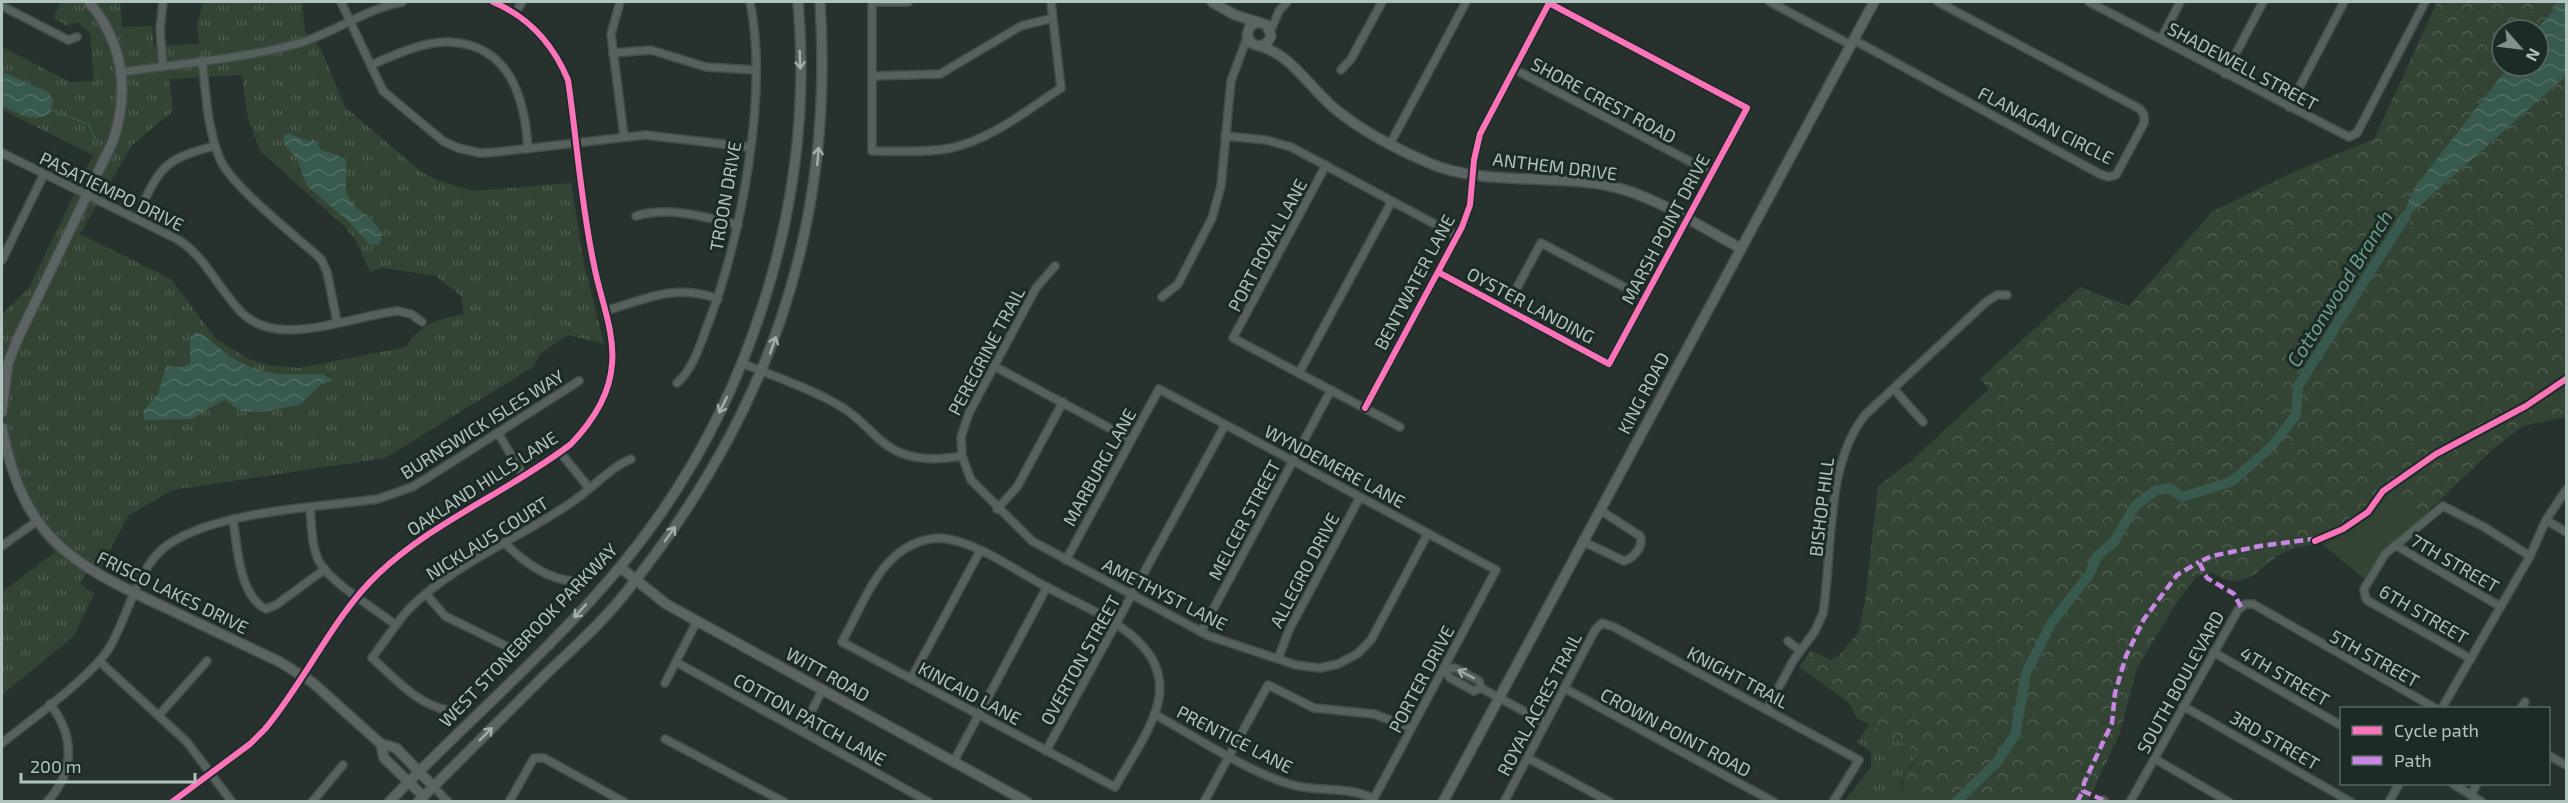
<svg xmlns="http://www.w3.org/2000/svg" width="2568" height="803" viewBox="0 0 2568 803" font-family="'Exo 2',sans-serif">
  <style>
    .grass { fill: url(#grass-tufts); fill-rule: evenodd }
    .forest { fill: url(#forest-crowns) }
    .garden { fill: #344434 }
    .water { fill: url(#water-waves) }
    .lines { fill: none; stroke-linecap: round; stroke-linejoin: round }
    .stream { stroke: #38594e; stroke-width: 1.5 }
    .river { stroke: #38594e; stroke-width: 10 }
    .street-casing { stroke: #444d4a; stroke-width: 10 }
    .secondary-casing { stroke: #444d4a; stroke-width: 12 }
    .street { stroke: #56605d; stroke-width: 7 }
    .secondary { stroke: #5b6462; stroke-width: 9 }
    .quiet { stroke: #c787e3; stroke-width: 4.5; stroke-dasharray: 9 4.5; stroke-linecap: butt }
    .cycleway-casing { stroke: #1c2b26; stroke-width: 10 }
    .cycleway { stroke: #fb73b8; stroke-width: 6 }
    .oneway { stroke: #a0b0ac }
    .oneway2 { stroke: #9aaaa6 }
    .labels { text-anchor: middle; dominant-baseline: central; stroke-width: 6; stroke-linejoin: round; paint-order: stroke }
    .street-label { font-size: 18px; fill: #b1c3be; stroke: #1c2b26 }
    .water-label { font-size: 20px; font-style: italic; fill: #6e9e8f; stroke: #1c2b26 }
  </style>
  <defs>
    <pattern id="grass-tufts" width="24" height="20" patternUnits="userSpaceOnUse" patternTransform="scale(1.5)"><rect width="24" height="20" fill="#344434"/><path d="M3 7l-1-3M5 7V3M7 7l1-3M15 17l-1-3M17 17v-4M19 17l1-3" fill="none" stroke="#4f5d50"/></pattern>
    <pattern id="forest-crowns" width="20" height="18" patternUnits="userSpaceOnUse" patternTransform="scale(1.5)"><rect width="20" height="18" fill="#344434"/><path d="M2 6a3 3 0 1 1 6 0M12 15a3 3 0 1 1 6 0" fill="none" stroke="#4f5d50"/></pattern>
    <pattern id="water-waves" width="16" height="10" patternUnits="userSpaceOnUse" patternTransform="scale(1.5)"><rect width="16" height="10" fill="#38594e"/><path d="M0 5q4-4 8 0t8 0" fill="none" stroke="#526f66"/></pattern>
  </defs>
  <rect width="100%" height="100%" fill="#27322f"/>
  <g class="grass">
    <path d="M 61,2 L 120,2 L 122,27 L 152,26 L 154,46 L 199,44 L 197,25 L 203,2 L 302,2 L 305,31 L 321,49 L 345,107 L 423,173 L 440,181 L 473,191 L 571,183 L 584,264 L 604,344 L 568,335 L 540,354 L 533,367 L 385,458 L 172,490 L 128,516 L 99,570 L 91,566 L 80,583 L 94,594 L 74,636 L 2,695 L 2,592 L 55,552 L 39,534 L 22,509 L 3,456 L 2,314 L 29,288 L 93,155 L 2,110 L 2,47 L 70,82 L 94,81 L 90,33 L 78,22 L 67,26 L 53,18 ZM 242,75 L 248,118 L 260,151 L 344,226 L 356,241 L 370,272 L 383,268 L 436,276 L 461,296 L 464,314 C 439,319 419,324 406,347 L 299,368 L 268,365 L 249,359 L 216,339 L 171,279 L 80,234 L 132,145 L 173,111 L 169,79 Z"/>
    <path d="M 1870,723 L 1919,752 L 1901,782 L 1903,793 L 1894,801 L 1844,802 L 1871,767 L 1871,752 L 1857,742 Z"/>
  </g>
  <path class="forest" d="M 2437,2 L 2559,2 L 2537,30 L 2502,30 L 2502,66 L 2509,66 L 2414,188 L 2400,223 L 2566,76 L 2566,417 L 2523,426 L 2491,451 L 2423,516 L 2391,489 C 2372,514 2354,532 2324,543 C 2314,546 2302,545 2292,549 C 2259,561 2250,597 2212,573 L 2197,576 L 2179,599 L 2137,668 L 2120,733 L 2088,801 L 1894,801 L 1903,793 L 1903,771 L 1911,768 L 1918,752 L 1857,718 L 1848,702 L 1799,667 L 1811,650 L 1831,660 L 1839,655 L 1858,633 L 1865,601 L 1878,486 L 1911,461 L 1989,389 L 1980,379 L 2080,287 L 2129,306 L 2213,211 L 2298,170 L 2374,139 Z"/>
  <path class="garden" d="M 2391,489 L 2423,516 L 2377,560 L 2364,579 L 2322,544 C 2356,529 2369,518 2391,489 Z"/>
  <g class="water">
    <path d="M 2559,2 L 2566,2 L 2566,76 L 2399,224 L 2414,188 L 2509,66 L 2538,66 L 2537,30 Z"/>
    <path d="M 2,72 L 49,92 L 53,101 L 50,113 C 34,125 18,112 2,106 Z"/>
    <path d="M 288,133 L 310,142 L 313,139 L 322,150 L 345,158 C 350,172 341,188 350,200 C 358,214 390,225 379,245 L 369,244 L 348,221 L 307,186 L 297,159 L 284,144 L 284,136 Z"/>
    <path d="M 197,332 C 210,338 220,350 231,357 C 262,378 289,374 323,374 L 333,381 L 322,384 L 299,405 L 262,412 L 239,411 L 225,399 L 192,419 L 145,420 L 143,411 L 158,394 L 166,366 L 182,367 L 190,364 L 190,339 Z"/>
  </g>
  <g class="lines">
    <path class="stream" d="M 51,110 L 88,124 L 96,140"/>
    <path class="river" d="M 1956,802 L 1997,762 L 2015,735 L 2026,673 L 2052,622 L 2089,575 L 2097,556 L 2114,542 L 2135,506 L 2156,490 L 2169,488 L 2182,497 L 2231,482 L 2271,447 L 2296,415 L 2298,386 L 2406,215"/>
    <defs>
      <g id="street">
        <path d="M 341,2 L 383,91 L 443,141 L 458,148 L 480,153 L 497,152 L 645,135 L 749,147"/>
        <path d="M 620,2 L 611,34 L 624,136"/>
        <path d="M 872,2 L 872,151 C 898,151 926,153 951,148 C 992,139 1027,110 1061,88 L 1051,2"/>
        <path d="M 872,2 L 908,2"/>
        <path d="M 1770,2 L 1851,45"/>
        <path d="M 2089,2 L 2349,137 L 2357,133 L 2425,2"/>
        <path d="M 2,6 L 68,40 L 77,37"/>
        <path d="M 516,12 L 522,2"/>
        <path d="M 1271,30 L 1279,11 L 1287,2"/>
        <path d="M 2161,39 L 2180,2"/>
        <path d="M 1854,40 L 2100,174 L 2108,177 L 2116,175 L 2144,123 L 2144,115 L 2140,109 L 1938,2"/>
        <path d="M 613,53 L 651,50 L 706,67 L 755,70"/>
        <path d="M 202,60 C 206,93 207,128 220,159 C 231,186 297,237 321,259 L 327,272 L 337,322"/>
        <path d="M 371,65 C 395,55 422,41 450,42 C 510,45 525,98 528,149"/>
        <path d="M 163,66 L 160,29 L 163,2"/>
        <path d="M 1514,69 L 1712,173"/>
        <path d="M 1341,70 L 1351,59 L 1382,2"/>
        <path d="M 122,72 C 178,64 247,58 300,43 C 335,32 366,9 402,2"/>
        <path d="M 2225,74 L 2263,2"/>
        <path d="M 872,76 L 940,74 L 1021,26 L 1053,18"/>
        <path d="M 2289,107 L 2344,2"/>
        <path d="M 1225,136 L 1266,140 L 1291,147 L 1457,236"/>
        <path d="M 1390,144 L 1466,2"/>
        <path d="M 2,153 L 179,240 C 207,259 219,290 242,313 C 280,350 353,315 398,311 L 411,314 L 422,322"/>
        <path d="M 1326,165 L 1233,338 L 1400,427"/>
        <path d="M 636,216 C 668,206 707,217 738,225"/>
        <path d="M 136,218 C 159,170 161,159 215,146"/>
        <path d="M 2,260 L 44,174"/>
        <path d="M 1055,266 L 1036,288 L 969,413 L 961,437 L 962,456 L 971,480 L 1032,541 L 1209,636 L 1296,665 L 1320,668 L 1338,664 L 1357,654 L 1371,640 L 1428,533"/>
        <path d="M 1162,297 L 1178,284 L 1212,218 L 1221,186 L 1231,81 L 1247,38"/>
        <path d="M 1506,308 L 1541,243 L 1645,298"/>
        <path d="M 605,311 C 646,299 675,283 718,299"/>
        <path d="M 742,363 C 775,377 810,388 840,406 C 856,415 866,427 879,439 C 903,461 932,461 962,456"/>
        <path d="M 994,366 L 1130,439"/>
        <path d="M 1299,373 L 1392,201"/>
        <path d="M 677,383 C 693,369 700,345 708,324 C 741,238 769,93 750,2"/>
        <path d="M 1894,389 L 1923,422"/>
        <path d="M 1365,408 L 1462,227 L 1470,205 L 1474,160 L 1480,134 L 1549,3 L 1747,108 L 1609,364 L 1438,272"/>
        <path d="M 498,433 L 523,475"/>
        <path d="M 560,452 L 589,488"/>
        <path d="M 310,509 C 312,525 311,548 320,563 C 331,583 377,610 396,625"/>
        <path d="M 997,509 L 1017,487 L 1063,402"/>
        <path d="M 233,519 C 237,545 239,596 266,609 L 276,605 L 325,569"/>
        <path d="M 2546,520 L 2566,532"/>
        <path d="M 941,538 C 978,542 1014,570 1045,586 C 1092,612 1179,640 1156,710 C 1147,737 1129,762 1115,787 L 842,642 C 866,599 884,539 941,538 Z"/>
        <path d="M 1582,541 L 1624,561 C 1634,558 1644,546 1640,536 L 1600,510"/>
        <path d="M 505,543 C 522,561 548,580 574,581"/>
        <path d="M 2395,545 L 2501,607"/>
        <path d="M 2,546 L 37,521"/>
        <path d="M 1066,560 L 1159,389 L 1496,570 L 1372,802"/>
        <path d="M 426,594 L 445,616 L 510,648"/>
        <path d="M 1201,632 L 1331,390"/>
        <path d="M 1788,641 L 1800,651"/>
        <path d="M 2213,652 L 2342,726"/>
        <path d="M 1278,659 L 1289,630 L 1360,497"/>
        <path d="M 2471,659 L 2370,602 L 2366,599 L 2364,589 L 2385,554 L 2443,506 L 2484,527 L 2530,556"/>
        <path d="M 99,661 L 187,742 L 232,802"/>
        <path d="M 676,662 L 929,802"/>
        <path d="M 1444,669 L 1450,678 L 1474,691 L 1481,688 L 1546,723"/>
        <path d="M 1444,669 L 1455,668 L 1479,681 L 1481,688"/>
        <path d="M 911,679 L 980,551"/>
        <path d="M 665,683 L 697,621"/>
        <path d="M 1564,688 L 1774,802"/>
        <path d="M 2183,706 L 2351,802"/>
        <path d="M 2442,708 L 2530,556 L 2546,520 L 2566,490"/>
        <path d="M 2521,708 L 2525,702"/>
        <path d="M 1767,709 L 1793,661 L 1815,631 L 1823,613 C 1833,550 1825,465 1865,415 L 1986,302 L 1997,295 L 2007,295"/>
        <path d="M 447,710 C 416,704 395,678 372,658 C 384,642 395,625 408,610 C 454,563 519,539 572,502 C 592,489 609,468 631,459"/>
        <path d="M 1154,714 C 1194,736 1247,771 1289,784 C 1317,793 1347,785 1374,799"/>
        <path d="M 159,715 L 207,661"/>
        <path d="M 801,731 L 823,689"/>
        <path d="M 665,739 L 784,802"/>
        <path d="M 2,743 C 31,720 88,679 108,650 C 129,617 136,566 169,544 C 218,511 318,507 378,499 L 412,487 L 430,476 L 579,381"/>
        <path d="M 1046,751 L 1225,425"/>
        <path d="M 2548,755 L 2566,765"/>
        <path d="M 1528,758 L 1610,802"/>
        <path d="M 2155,759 L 2229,802"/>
        <path d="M 954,761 L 1047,587"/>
        <path d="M 2453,784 L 2482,802"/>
        <path d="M 433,786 L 448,802"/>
        <path d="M 2471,795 L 2477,784"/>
        <path d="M 2103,800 L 2105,802"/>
        <path d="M 47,802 C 75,772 75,736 50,704"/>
        <path d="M 172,802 L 250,744 L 265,729 C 304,683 335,614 378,574 C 434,521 510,491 571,444 C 592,422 610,395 612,364 C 615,331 600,298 594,265 C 581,205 577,141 568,80 C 553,44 529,17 493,2"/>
        <path d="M 312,802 L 343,765"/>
        <path d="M 509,802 L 534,758 L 544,758 L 624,802"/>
        <path d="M 1204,802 L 1268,685 L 1314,708 L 1374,714 L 1411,728"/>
        <path d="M 1504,802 L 1595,630 L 1602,623 L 1614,627 L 1859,760 L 1833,802"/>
        <path d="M 2130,802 L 2238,610 L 2245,604 L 2253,604 L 2435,708"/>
        <path d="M 2389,802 L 2399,784"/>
      </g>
      <g id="secondary">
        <path d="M 1212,2 L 1235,15 L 1267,25 L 1271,36 C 1267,46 1259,48 1251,43 L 1247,35 L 1250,26 L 1258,22"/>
        <path d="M 1260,46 C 1294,56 1311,91 1339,112 C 1365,133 1399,150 1429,163 C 1478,185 1552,175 1605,185 C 1653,194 1697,225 1740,248"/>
        <path d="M 2,412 L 8,363 L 18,338 L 113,141 C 130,90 123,43 89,2"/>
        <path d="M 2,428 C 23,535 67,562 160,605 C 200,624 240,643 280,662 L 312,682 L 381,744 L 396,748 L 433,786"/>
        <path d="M 620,567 L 666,604 L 1027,802"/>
        <path d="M 381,744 L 384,758 L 423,796"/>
        <path d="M 389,802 C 465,723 550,651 620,567 C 749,412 816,202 798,2"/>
        <path d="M 418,802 C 460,760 502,718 544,676 C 571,650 600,625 623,596 C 767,418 835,231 820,2"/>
        <path d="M 1443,802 L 1874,2"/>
      </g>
    </defs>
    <use href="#street" class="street-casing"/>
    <use href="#secondary" class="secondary-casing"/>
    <use href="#street" class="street"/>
    <use href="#secondary" class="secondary"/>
    <g class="quiet">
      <path d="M 2241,607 L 2234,594 L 2207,578 L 2199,562 L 2212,556 L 2260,546 L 2320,538"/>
      <path d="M 2103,800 L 2083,791 L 2084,783 L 2112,723 L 2115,693 L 2126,656 L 2144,619 L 2177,575 L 2199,562"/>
      <path d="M 2077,802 L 2083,791"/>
    </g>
    <defs>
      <g id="cycleway">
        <path d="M 1365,408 L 1462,227 L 1470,205 L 1474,160 L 1480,134 L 1549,3 L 1747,108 L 1609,364 L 1438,272"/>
        <path d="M 2315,541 L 2343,529 L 2368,512 L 2383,491 L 2436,454 L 2526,406 L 2566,379"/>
        <path d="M 172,802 L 250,744 L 265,729 C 304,683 335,614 378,574 C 434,521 510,491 571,444 C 592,422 610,395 612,364 C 615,331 600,298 594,265 C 581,205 577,141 568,80 C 553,44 529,17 493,2"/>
      </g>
    </defs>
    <use href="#cycleway" class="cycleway-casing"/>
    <use href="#cycleway" class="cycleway"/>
  </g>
  <defs><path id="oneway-shaft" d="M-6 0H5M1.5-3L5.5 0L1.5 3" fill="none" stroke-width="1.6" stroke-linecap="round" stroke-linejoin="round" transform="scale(1.5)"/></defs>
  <g class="oneway">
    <use href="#oneway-shaft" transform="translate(800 60) rotate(88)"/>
    <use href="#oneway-shaft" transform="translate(818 156) rotate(-85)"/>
    <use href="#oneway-shaft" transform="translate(773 345) rotate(-71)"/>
    <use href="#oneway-shaft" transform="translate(723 405) rotate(116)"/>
    <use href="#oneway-shaft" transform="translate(670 534) rotate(-55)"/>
    <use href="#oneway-shaft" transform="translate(580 611) rotate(132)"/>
    <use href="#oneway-shaft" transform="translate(486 734) rotate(-45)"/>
  </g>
  <use class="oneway2" href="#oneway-shaft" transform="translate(1466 674) rotate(-152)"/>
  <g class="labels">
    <g class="street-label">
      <text transform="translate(2243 66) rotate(28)">SHADEWELL STREET</text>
      <text transform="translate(1604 100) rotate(28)">SHORE CREST ROAD</text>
      <text transform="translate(2046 125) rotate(27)">FLANAGAN CIRCLE</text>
      <text transform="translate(1555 166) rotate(7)">ANTHEM DRIVE</text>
      <text transform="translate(112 191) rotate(26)">PASATIEMPO DRIVE</text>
      <text transform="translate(725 196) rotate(-80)">TROON DRIVE</text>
      <text transform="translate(1665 229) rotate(-62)">MARSH POINT DRIVE</text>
      <text transform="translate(1267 245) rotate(-62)">PORT ROYAL LANE</text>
      <text transform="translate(1414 282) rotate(-62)">BENTWATER LANE</text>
      <text transform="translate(1531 305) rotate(28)">OYSTER LANDING</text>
      <text transform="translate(986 351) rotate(-62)">PEREGRINE TRAIL</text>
      <text transform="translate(1643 393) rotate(-62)">KING ROAD</text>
      <text transform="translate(482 424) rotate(-32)">BURNSWICK ISLES WAY</text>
      <text transform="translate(1335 466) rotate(28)">WYNDEMERE LANE</text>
      <text transform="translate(1099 467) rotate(-61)">MARBURG LANE</text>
      <text transform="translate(482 483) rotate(-33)">OAKLAND HILLS LANE</text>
      <text transform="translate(1821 507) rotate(-83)">BISHOP HILL</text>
      <text transform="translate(1244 520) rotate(-62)">MELCER STREET</text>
      <text transform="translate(487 538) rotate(-32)">NICKLAUS COURT</text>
      <text transform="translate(2455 563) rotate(30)">7TH STREET</text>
      <text transform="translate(1304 570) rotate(-62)">ALLEGRO DRIVE</text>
      <text transform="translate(173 592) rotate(26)">FRISCO LAKES DRIVE</text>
      <text transform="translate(1165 594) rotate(27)">AMETHYST LANE</text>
      <text transform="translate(2424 614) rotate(30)">6TH STREET</text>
      <text transform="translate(528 635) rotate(-46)">WEST STONEBROOK PARKWAY</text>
      <text transform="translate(2375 658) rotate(29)">5TH STREET</text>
      <text transform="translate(1080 660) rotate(-61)">OVERTON STREET</text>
      <text transform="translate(828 674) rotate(29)">WITT ROAD</text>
      <text transform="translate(2285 676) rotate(30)">4TH STREET</text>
      <text transform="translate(1738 677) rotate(28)">KNIGHT TRAIL</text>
      <text transform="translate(1421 679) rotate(-62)">PORTER DRIVE</text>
      <text transform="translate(2180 682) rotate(-61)">SOUTH BOULEVARD</text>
      <text transform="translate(970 693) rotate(28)">KINCAID LANE</text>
      <text transform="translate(1539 704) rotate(-62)">ROYAL ACRES TRAIL</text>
      <text transform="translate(810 719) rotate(29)">COTTON PATCH LANE</text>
      <text transform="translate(1676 732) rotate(28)">CROWN POINT ROAD</text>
      <text transform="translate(1235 739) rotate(27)">PRENTICE LANE</text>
      <text transform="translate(2275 740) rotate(30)">3RD STREET</text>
    </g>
    <g class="water-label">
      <text transform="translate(2339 288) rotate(-58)">Cottonwood Branch</text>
    </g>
  </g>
  <rect width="2568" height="803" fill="none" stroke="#b1c3be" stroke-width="6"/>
  <rect x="2340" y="707" width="210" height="78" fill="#1c2b26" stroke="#586863" stroke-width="1.5"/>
  <rect x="2352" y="726" width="30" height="9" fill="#fb73b8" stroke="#586863" stroke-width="1.5"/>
  <text x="2394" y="737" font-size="18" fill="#b1c3be">Cycle path</text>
  <rect x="2352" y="756" width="30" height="9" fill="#c787e3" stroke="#586863" stroke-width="1.5"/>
  <text x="2394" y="767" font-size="18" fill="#b1c3be">Path</text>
  <g transform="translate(2520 48) rotate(118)"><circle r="28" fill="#1c2b26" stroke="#586863" stroke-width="1.5"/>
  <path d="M0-4.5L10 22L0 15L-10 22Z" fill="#81908c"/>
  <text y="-9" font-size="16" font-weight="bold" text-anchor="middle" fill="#b1c3be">N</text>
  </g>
  <path d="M21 773v9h174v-9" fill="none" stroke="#b1c3be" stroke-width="3"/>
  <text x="30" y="773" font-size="18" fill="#b1c3be" stroke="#1c2b26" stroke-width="4.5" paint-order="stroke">200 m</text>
</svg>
